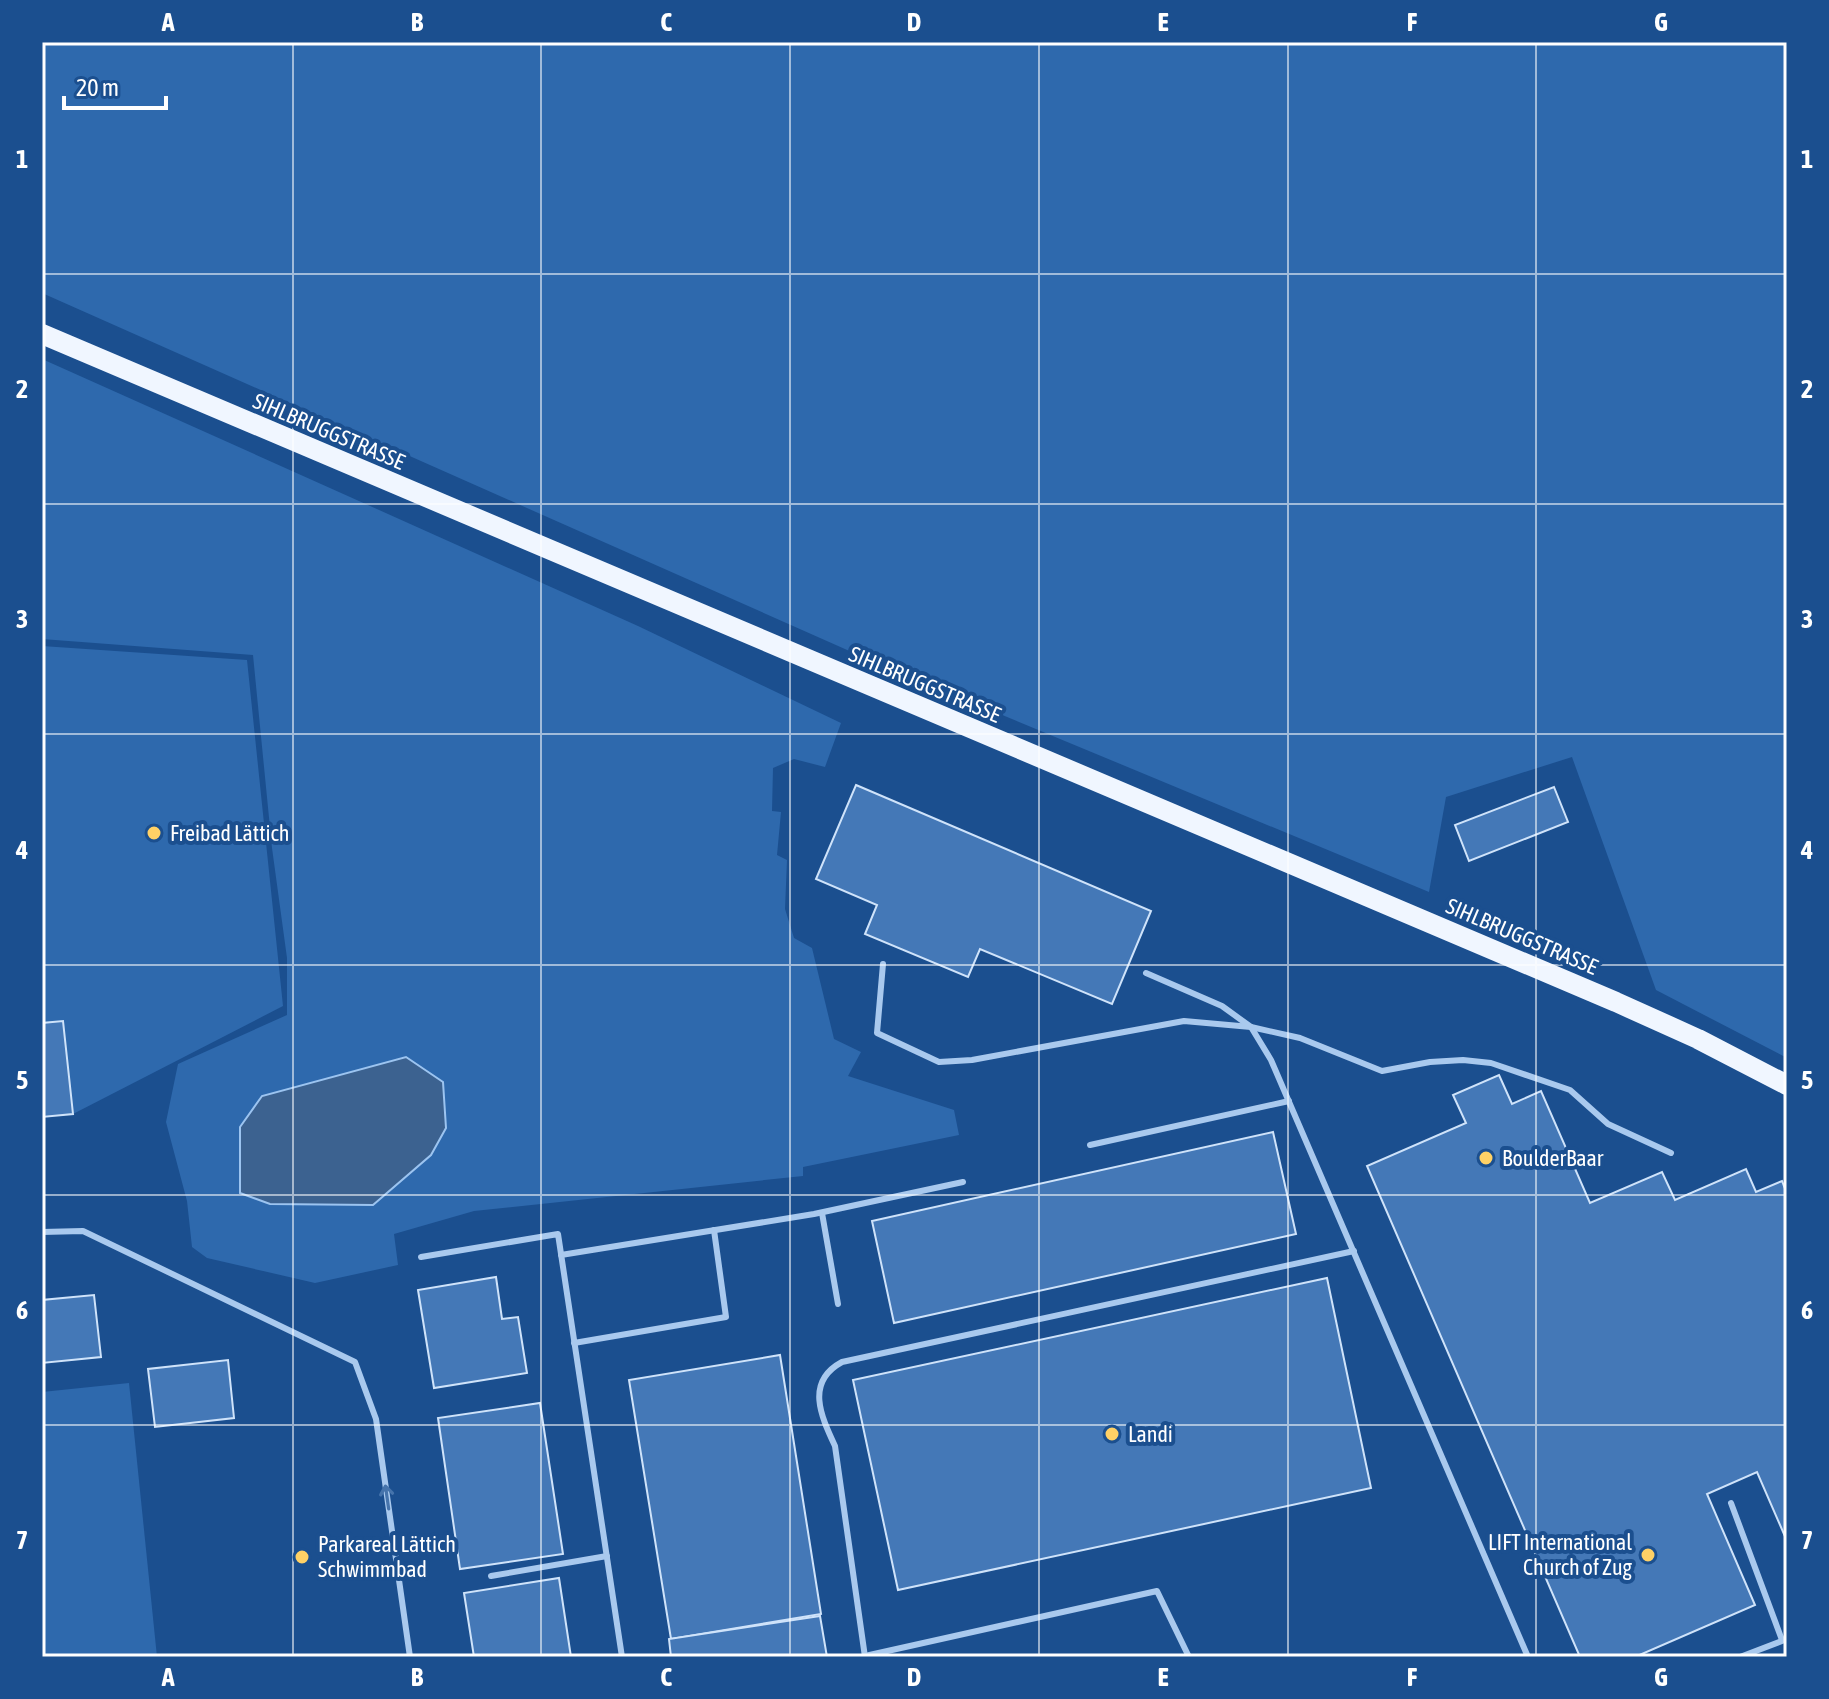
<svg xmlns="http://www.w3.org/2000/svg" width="1829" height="1699" viewBox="0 0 1829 1699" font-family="'Asap Condensed',sans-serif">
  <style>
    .green { fill: #2e69ad }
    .water { fill: #3c6290; stroke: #9cc4f0; stroke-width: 2 }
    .building { fill: #4478b7; stroke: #cfe3fa; stroke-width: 2 }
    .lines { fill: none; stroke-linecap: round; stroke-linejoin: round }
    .lane { stroke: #a9c9ee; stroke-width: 6 }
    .primary { stroke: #f0f6ff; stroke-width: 20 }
    .oneway { stroke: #4674ac }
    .grid { fill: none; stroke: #fff; stroke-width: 2; stroke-opacity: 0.55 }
    .poi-dot { fill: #ffd166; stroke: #1b4f8f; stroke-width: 3 }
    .labels { text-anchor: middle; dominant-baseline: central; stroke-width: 8; stroke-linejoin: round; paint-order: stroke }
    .street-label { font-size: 22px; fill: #fff; stroke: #1b4f8f }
    .poi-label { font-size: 22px; fill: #fff; stroke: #1b4f8f; text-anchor: start }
    .neatline { fill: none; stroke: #fff; stroke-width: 3 }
    .grid-label { font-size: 26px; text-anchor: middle; font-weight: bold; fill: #fff }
  </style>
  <rect width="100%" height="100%" fill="#1b4f8f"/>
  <g class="green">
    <path d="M 42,42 L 1787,42 L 1787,1058 L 1656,990 L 1572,757 L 1446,797 L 1429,892 L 872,661 L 42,293 Z"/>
    <path d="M 42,359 L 638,626 L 841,723 L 825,767 L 794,759 L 773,768 L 772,811 L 781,812 L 777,855 L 787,860 L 785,909 L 794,938 L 812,948 L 834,1039 L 861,1052 L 848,1076 L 954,1110 L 959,1135 L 803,1167 L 803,1176 L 474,1211 L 394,1234 L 398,1265 L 315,1283 L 207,1258 L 192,1247 L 187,1201 L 166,1122 L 178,1064 L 287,1015 L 287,958 L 272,848 L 253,655 L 42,639 Z"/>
    <path d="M 42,646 L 247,660 L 283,1006 L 73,1114 L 63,1021 L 42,1023 Z"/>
    <path d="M 129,1383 L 157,1657 L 42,1657 L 42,1392 Z"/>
  </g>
  <path class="water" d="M 406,1057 L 443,1082 L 446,1128 L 431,1155 L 373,1205 L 270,1204 L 240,1193 L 240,1127 L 262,1096 Z"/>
  <g class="building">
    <path d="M 856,785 L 1151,911 L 1112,1004 L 980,949 L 968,977 L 865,934 L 877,905 L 816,879 Z"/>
    <path d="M 1554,787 L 1568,822 L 1469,861 L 1455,825 Z"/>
    <path d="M 63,1021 L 73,1114 L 42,1117 L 42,1023 Z"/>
    <path d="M 1499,1075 L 1512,1104 L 1541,1091 L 1590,1203 L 1662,1172 L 1675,1200 L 1746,1169 L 1756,1192 L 1782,1181 L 1787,1194 L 1787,1541 L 1757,1472 L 1707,1494 L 1755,1605 L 1635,1657 L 1580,1657 L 1367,1166 L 1466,1123 L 1453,1095 Z"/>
    <path d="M 1273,1132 L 1296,1234 L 894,1323 L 872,1221 Z"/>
    <path d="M 496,1277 L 502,1319 L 518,1317 L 527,1373 L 434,1388 L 418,1290 Z"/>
    <path d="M 1327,1278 L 1371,1488 L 898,1590 L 853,1380 Z"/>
    <path d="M 94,1295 L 101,1357 L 42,1363 L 42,1300 Z"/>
    <path d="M 780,1355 L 821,1614 L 671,1639 L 629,1380 Z"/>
    <path d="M 228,1360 L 234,1418 L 155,1427 L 148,1369 Z"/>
    <path d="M 540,1403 L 563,1554 L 460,1569 L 438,1418 Z"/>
    <path d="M 559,1578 L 571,1657 L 474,1657 L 464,1593 Z"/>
    <path d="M 820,1616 L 827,1657 L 671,1657 L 669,1639 Z"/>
  </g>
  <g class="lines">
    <g class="lane">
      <path d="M 883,964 L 877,1033 L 939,1062 L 972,1060 L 1184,1021 L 1251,1027 L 1300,1038 L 1382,1071 L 1430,1062 L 1463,1060 L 1491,1063 L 1570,1090 L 1608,1124 L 1671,1153"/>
      <path d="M 1146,973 L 1222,1006 L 1251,1027 L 1271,1060 L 1528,1657"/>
      <path d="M 1090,1145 L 1289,1101"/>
      <path d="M 822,1213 L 838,1304"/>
      <path d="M 42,1232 L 83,1231 L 355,1362 L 376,1419 L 410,1657"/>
      <path d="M 561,1255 L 814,1214 L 963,1182"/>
      <path d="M 421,1257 L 558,1234 L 622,1657"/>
      <path d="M 574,1343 L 726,1317 L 714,1230"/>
      <path d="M 1731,1503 L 1782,1640"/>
      <path d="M 491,1576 L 607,1556"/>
      <path d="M 865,1656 L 1157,1591 L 1189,1657"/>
      <path d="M 865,1657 L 835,1446 C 821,1416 805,1382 842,1362 L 1354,1251"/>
      <path d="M 1740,1657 L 1787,1639"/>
    </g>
    <path class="primary" d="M 42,334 L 1616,1002 L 1698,1039 L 1787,1085"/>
  </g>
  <defs><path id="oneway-shaft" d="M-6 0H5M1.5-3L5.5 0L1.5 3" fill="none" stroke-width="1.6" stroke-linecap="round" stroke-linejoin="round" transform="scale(2)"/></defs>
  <use class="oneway" href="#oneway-shaft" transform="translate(387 1497) rotate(-98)"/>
  <path class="grid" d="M 293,42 L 293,1657M 541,42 L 541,1657M 790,42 L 790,1657M 1039,42 L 1039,1657M 1288,42 L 1288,1657M 1536,42 L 1536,1657M 42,274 L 1787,274M 42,504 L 1787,504M 42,734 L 1787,734M 42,965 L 1787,965M 42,1195 L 1787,1195M 42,1425 L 1787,1425"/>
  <g class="poi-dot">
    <circle cx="154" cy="833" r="8"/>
    <circle cx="1486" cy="1158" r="8"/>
    <circle cx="1112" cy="1434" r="8"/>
    <circle cx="1648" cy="1555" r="8"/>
    <circle cx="302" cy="1557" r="8"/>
  </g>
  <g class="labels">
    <g class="street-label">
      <text transform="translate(329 431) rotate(23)">SIHLBRUGGSTRASSE</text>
      <text transform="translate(925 684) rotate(23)">SIHLBRUGGSTRASSE</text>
      <text transform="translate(1522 936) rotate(23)">SIHLBRUGGSTRASSE</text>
    </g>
    <g class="poi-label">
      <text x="170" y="833">Freibad Lättich</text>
      <text x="1502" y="1158">BoulderBaar</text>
      <text x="1128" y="1434">Landi</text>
      <text x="1632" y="1542" text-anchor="end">LIFT International<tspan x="1632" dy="25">Church of Zug</tspan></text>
      <text x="318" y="1544">Parkareal Lättich<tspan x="318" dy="25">Schwimmbad</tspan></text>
    </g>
  </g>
  <rect width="1829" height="1699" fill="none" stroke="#1b4f8f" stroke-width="88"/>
  <path d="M64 96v12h102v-12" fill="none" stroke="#ffffff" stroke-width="4"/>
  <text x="76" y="96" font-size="24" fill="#ffffff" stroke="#1b4f8f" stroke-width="6" paint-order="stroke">20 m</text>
  <rect x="44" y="44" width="1741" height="1611" class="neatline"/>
  <g class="grid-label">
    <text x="168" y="31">A</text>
    <text x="417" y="31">B</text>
    <text x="666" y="31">C</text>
    <text x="914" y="31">D</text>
    <text x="1163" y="31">E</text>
    <text x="1412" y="31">F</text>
    <text x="1661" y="31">G</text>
    <text x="22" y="168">1</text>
    <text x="1807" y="168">1</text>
    <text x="22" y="398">2</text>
    <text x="1807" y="398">2</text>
    <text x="22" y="628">3</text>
    <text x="1807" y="628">3</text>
    <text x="22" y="859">4</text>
    <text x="1807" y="859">4</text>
    <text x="22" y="1089">5</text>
    <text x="1807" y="1089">5</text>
    <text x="22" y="1319">6</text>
    <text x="1807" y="1319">6</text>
    <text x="22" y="1549">7</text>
    <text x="1807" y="1549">7</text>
    <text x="168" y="1686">A</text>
    <text x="417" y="1686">B</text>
    <text x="666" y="1686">C</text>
    <text x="914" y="1686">D</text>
    <text x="1163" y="1686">E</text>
    <text x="1412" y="1686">F</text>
    <text x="1661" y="1686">G</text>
  </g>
</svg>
